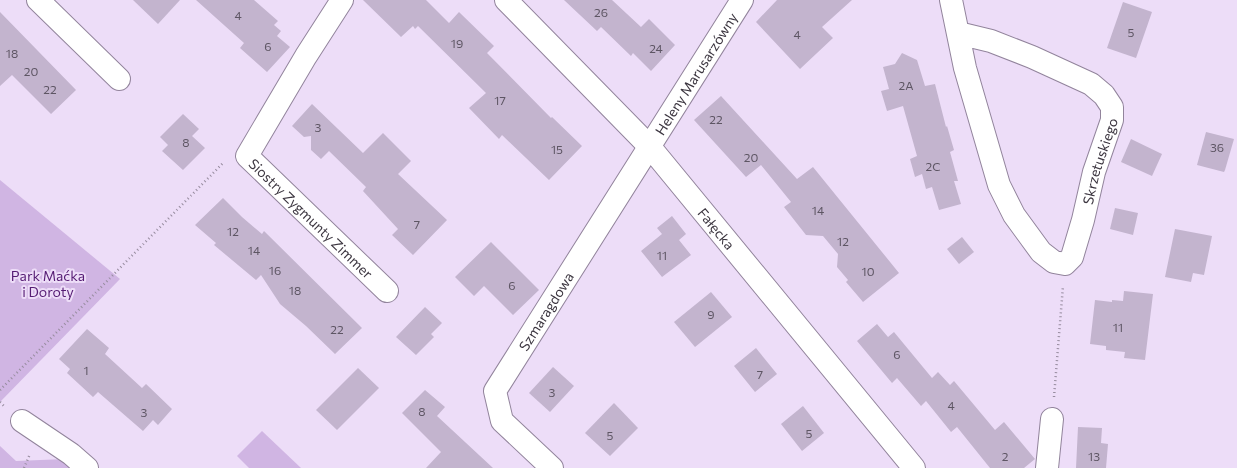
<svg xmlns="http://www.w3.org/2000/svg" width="1237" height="468" viewBox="0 0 1237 468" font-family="Commissioner,sans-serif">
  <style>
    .green { fill: #d0b5e3 }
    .building { fill: #c3b4ce }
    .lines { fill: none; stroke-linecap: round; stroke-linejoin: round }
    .minor-casing { stroke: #92849c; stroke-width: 24 }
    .path { stroke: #978c9f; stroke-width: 2.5; stroke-dasharray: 1 3; stroke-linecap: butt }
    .minor { stroke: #fff; stroke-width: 22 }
    .labels { text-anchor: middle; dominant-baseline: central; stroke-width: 4; stroke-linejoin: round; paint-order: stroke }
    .number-label { font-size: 12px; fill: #5e5664 }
    .street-label { font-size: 14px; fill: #3c3640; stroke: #edddf8 }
    .park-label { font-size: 14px; fill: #551c73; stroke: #edddf8 }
  </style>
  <rect width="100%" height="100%" fill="#edddf8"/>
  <g class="green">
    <path d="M 0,180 L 120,279 L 0,402 Z"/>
    <path d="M 262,431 L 301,468 L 249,468 L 237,456 Z"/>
    <path d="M 0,446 L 16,461 L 65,459 L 70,468 L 0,468 Z"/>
  </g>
  <g class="building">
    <path d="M 133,0 L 180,0 L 158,24 Z"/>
    <path d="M 196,0 L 254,0 L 278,21 L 274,25 L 281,31 L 277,36 L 290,47 L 267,72 L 240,48 L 244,43 Z"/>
    <path d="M 363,0 L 426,0 L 449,23 L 459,12 L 494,46 L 487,53 L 551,118 L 552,117 L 582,146 L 549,180 L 502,135 L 499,139 L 469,108 L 486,93 L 418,26 L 415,29 L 413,26 L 401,37 Z"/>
    <path d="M 564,0 L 612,0 L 641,27 L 649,19 L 675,45 L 651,71 L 633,53 L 631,56 L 601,27 L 597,31 Z"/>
    <path d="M 777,0 L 852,0 L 822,27 L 833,38 L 800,69 L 756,22 Z"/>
    <path d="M 1123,2 L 1152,12 L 1136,58 L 1107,48 Z"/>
    <path d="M 0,12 L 76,90 L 51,114 L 12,75 L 0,86 Z"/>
    <path d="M 902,53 L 917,60 L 925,86 L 935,84 L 946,127 L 947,126 L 954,150 L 950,152 L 958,181 L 954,181 L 961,204 L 939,210 L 932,187 L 926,189 L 922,174 L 915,177 L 910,159 L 917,156 L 903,106 L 887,111 L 881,91 L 889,89 L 883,67 L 895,64 Z"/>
    <path d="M 721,96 L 797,179 L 813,167 L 899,273 L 863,302 L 846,282 L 848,280 L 837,267 L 838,254 L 823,236 L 806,235 L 784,207 L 791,202 L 761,165 L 746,177 L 694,120 Z"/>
    <path d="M 312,104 L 363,153 L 383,133 L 411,161 L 398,174 L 447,220 L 413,255 L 392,235 L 398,229 L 363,191 L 366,187 L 329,151 L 321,159 L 311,150 L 311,136 L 304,137 L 292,126 Z"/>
    <path d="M 183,114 L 199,129 L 192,136 L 205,148 L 183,170 L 162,151 L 168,145 L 160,137 Z"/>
    <path d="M 1206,132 L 1234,139 L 1225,170 L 1224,172 L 1197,165 Z"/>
    <path d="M 1131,139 L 1162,154 L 1152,176 L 1121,162 Z"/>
    <path d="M 223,198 L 242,217 L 262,234 L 264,231 L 362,328 L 335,354 L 306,326 L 280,304 L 261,275 L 256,280 L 214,245 L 216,243 L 195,225 Z"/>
    <path d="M 1115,208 L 1138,213 L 1133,235 L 1110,229 Z"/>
    <path d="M 672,216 L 686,234 L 679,240 L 691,255 L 662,277 L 641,251 L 662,234 L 657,228 Z"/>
    <path d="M 1175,229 L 1212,236 L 1204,275 L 1193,273 L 1191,282 L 1165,277 Z"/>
    <path d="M 962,237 L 974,252 L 959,264 L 947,249 Z"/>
    <path d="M 491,242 L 539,290 L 513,315 L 484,286 L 474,296 L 455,277 Z"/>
    <path d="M 1124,291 L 1153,294 L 1145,360 L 1124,358 L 1125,352 L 1106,350 L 1106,346 L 1090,344 L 1095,300 L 1112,302 L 1112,300 L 1123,301 Z"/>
    <path d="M 711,292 L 732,317 L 695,347 L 674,322 Z"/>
    <path d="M 425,307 L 442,323 L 431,334 L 434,337 L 416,355 L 396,337 Z"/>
    <path d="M 877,324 L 888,337 L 894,332 L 932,378 L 938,372 L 950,385 L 954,381 L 995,430 L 1004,422 L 1035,459 L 1024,468 L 990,468 L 957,427 L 951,432 L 926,401 L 921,406 L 897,378 L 892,383 L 857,341 Z"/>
    <path d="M 87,329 L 109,348 L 105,354 L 142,388 L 146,384 L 172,409 L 158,425 L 153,420 L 143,431 L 98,392 L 93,397 L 67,373 L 70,369 L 59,359 Z"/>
    <path d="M 756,348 L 777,374 L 755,392 L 734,366 Z"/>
    <path d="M 553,367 L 574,386 L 550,412 L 529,393 Z"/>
    <path d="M 358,368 L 379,388 L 337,430 L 316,410 Z"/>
    <path d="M 425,390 L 445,407 L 437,416 L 493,468 L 426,468 L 441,452 L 402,413 Z"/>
    <path d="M 614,403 L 638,428 L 610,456 L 585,433 Z"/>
    <path d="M 803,406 L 824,433 L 802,451 L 781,424 Z"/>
    <path d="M 1078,427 L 1102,428 L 1101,443 L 1108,444 L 1106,468 L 1076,468 Z"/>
  </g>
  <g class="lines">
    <defs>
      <g id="minor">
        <path d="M 38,0 L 119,79"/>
        <path id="s1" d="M 342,0 L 306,56 L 247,156 L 387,291"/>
        <path id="s2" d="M 506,0 L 650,147 L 914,468"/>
        <path id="s3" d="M 951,0 L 965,68 L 999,185 L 1014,215 L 1041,252 L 1054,262 L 1065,264 L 1072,257 L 1083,220 L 1094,172 L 1112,120 L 1112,107 L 1104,95 L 1091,84 L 1032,57 L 991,41 L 958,33"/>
        <path d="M 22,421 L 71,454 L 87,468"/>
        <path id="s4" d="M 552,468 L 502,421 L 495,391 L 742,0"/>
        <path d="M 1047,468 L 1052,419"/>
      </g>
    </defs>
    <use href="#minor" class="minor-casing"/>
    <g class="path">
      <path d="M 0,390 L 224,162"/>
      <path d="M 1054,397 L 1063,286"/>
      <path d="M 0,402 L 5,407"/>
      <path d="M 24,468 L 30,454"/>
    </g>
    <use href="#minor" class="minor"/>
  </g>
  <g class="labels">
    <g class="number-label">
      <text x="601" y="12">26</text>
      <text x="238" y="15">4</text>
      <text x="1131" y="32">5</text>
      <text x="797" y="34">4</text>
      <text x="457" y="43">19</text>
      <text x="268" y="46">6</text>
      <text x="656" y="48">24</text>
      <text x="12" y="53">18</text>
      <text x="31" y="71">20</text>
      <text x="906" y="85">2A</text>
      <text x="50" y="89">22</text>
      <text x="500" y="100">17</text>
      <text x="716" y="119">22</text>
      <text x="318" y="127">3</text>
      <text x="186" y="142">8</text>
      <text x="1217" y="147">36</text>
      <text x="557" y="149">15</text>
      <text x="751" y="157">20</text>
      <text x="933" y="166">2C</text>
      <text x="818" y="210">14</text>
      <text x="417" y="224">7</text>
      <text x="233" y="231">12</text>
      <text x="843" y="241">12</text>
      <text x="254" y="250">14</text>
      <text x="662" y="255">11</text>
      <text x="275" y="270">16</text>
      <text x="868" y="271">10</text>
      <text x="512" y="285">6</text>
      <text x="295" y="290">18</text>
      <text x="711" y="314">9</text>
      <text x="1118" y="327">11</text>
      <text x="337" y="329">22</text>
      <text x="897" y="354">6</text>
      <text x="86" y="370">1</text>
      <text x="760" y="374">7</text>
      <text x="552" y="392">3</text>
      <text x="951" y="405">4</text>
      <text x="422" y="411">8</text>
      <text x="144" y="412">3</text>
      <text x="809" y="433">5</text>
      <text x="610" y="435">5</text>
      <text x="1005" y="456">2</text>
      <text x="1094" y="456">13</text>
    </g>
    <g class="street-label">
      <text stroke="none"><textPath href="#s4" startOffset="475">Heleny Marusarzówny</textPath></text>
      <text stroke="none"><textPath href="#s3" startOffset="408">Skrzetuskiego</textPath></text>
      <text stroke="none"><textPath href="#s1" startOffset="272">Siostry Zygmunty Zimmer</textPath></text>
      <text stroke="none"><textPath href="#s2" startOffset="311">Fałęcka</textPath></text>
      <text stroke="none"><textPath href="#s4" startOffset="194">Szmaragdowa</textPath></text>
    </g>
    <g class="park-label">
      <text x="48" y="275">Park Maćka<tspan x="48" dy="16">i Doroty</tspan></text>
    </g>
  </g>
</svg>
